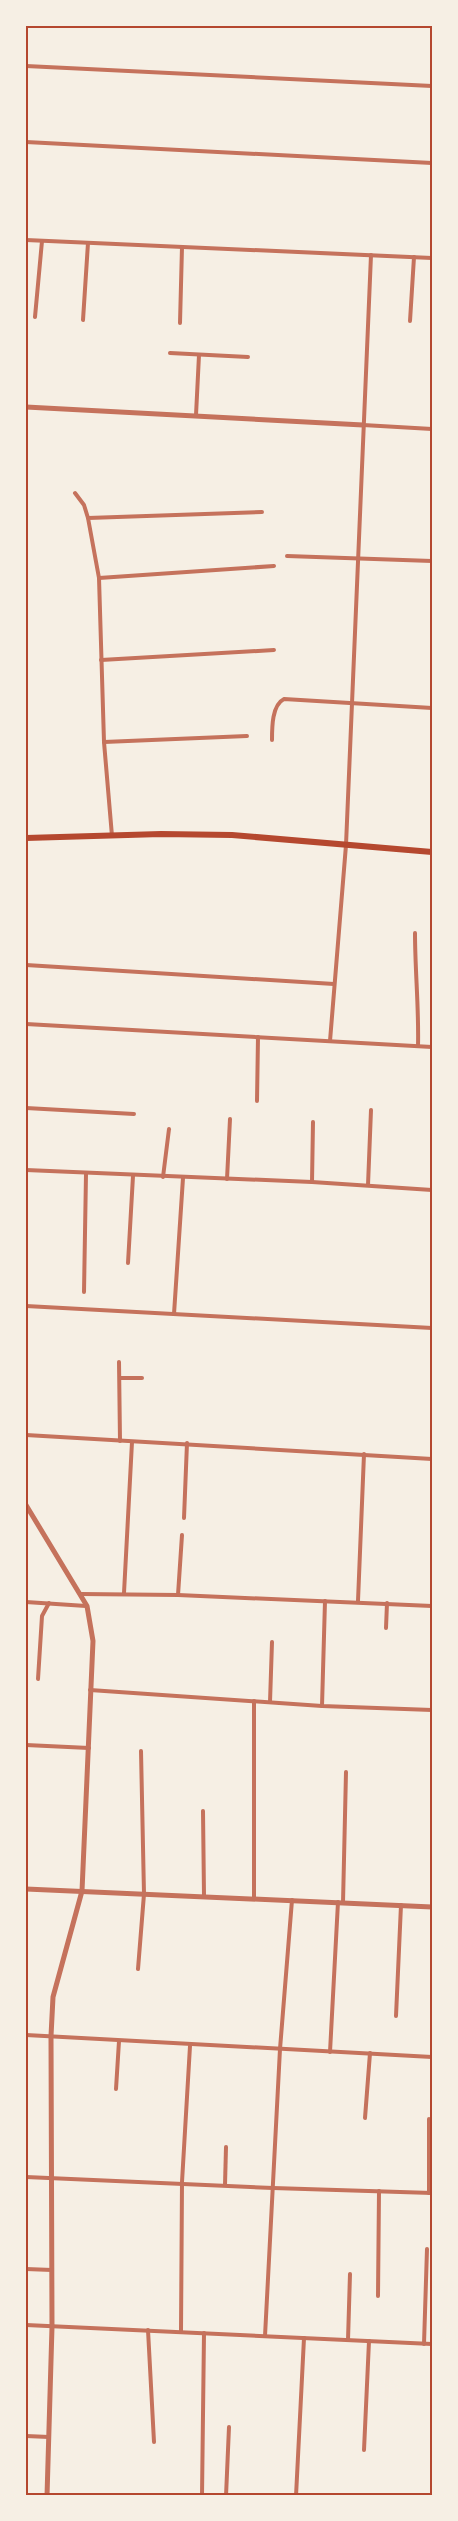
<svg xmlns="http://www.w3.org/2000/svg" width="458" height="2521" viewBox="0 0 458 2521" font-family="Cabin,sans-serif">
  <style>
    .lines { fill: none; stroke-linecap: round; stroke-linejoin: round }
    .minor { stroke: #c5725c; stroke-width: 4 }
    .tertiary { stroke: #c5725c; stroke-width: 5 }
    .secondary { stroke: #b5482f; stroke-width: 6 }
    .neatline { fill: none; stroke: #b5482f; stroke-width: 2 }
  </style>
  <rect width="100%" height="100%" fill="#f6efe4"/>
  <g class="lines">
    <g class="minor">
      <path d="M 26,66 L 432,86"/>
      <path d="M 26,142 L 432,163"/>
      <path d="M 26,240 L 432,258"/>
      <path d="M 35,317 L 42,241"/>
      <path d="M 83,320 L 88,243"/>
      <path d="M 410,321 L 414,257"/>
      <path d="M 180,323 L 182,247"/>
      <path d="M 170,353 L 248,357"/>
      <path d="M 196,415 L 199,355"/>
      <path d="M 363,425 L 432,429"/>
      <path d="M 75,493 L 84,505 L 88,518"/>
      <path d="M 287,556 L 432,561"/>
      <path d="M 99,578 L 274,566"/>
      <path d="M 101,660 L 274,650"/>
      <path d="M 272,740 C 272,727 272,705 284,699 L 432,708"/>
      <path d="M 104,742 L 247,736"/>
      <path d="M 112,836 L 104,742 L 99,578 L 88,518 L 262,512"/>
      <path d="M 415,933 C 415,971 419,1008 418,1046"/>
      <path d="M 26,965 L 334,984"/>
      <path d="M 26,1024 L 432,1047"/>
      <path d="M 330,1041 L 346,845 L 371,255"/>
      <path d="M 257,1101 L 258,1037"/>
      <path d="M 26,1108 L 134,1114"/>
      <path d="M 26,1170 L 312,1182 L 432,1190"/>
      <path d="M 163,1177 L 169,1129"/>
      <path d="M 227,1179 L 230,1119"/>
      <path d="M 312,1182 L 313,1122"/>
      <path d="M 368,1185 L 371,1110"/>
      <path d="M 128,1263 L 133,1176"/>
      <path d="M 84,1292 L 86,1174"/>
      <path d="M 26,1306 L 432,1328"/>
      <path d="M 174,1314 L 183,1178"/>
      <path d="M 119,1362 L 120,1441"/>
      <path d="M 120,1378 L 142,1378"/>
      <path d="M 26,1435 L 432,1459"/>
      <path d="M 184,1518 L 187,1443"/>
      <path d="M 124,1593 L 132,1442"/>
      <path d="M 81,1594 L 178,1595 L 432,1606"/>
      <path d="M 178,1595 L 182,1535"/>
      <path d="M 358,1601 L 364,1454"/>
      <path d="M 26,1602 L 86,1606"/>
      <path d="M 386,1628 L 387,1603"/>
      <path d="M 38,1679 L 42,1616 L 49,1603"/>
      <path d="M 90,1690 L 322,1706 L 432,1710"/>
      <path d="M 270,1702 L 272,1642"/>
      <path d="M 322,1706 L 325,1601"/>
      <path d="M 26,1745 L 89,1748"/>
      <path d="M 203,1811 L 204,1896"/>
      <path d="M 254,1898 L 254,1701"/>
      <path d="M 343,1903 L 346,1772"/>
      <path d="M 138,1969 L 144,1894 L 141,1751"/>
      <path d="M 396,2016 L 401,1905"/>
      <path d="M 26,2035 L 432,2057"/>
      <path d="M 330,2052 L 338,1902"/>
      <path d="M 116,2089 L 119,2041"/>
      <path d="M 365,2118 L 370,2053"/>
      <path d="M 26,2177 L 273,2188 L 432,2193"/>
      <path d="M 225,2185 L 226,2147"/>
      <path d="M 429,2193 L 429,2119"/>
      <path d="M 26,2269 L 52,2270"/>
      <path d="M 378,2296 L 379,2191"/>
      <path d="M 26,2325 L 432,2344"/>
      <path d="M 148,2330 L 154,2442"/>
      <path d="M 181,2332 L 182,2182 L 190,2046"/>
      <path d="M 265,2336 L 280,2049 L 292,1900"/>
      <path d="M 348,2340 L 350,2274"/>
      <path d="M 424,2344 L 427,2249"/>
      <path d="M 26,2436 L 49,2437"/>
      <path d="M 364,2450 L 369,2341"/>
      <path d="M 202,2496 L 204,2333"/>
      <path d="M 226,2496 L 229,2427"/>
      <path d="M 296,2496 L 304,2338"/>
    </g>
    <g class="tertiary">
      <path d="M 26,407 L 363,425"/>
      <path d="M 26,1505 L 87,1606 L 93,1641 L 82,1891 L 53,1997 L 51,2036 L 52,2327 L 47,2496"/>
      <path d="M 26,1889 L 432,1907"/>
    </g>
    <path class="secondary" d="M 26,838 L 161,834 L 232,835 L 432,852"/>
  </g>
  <rect width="458" height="2521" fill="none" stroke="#f6efe4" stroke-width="54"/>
  <rect x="27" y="27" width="404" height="2467" class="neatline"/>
</svg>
